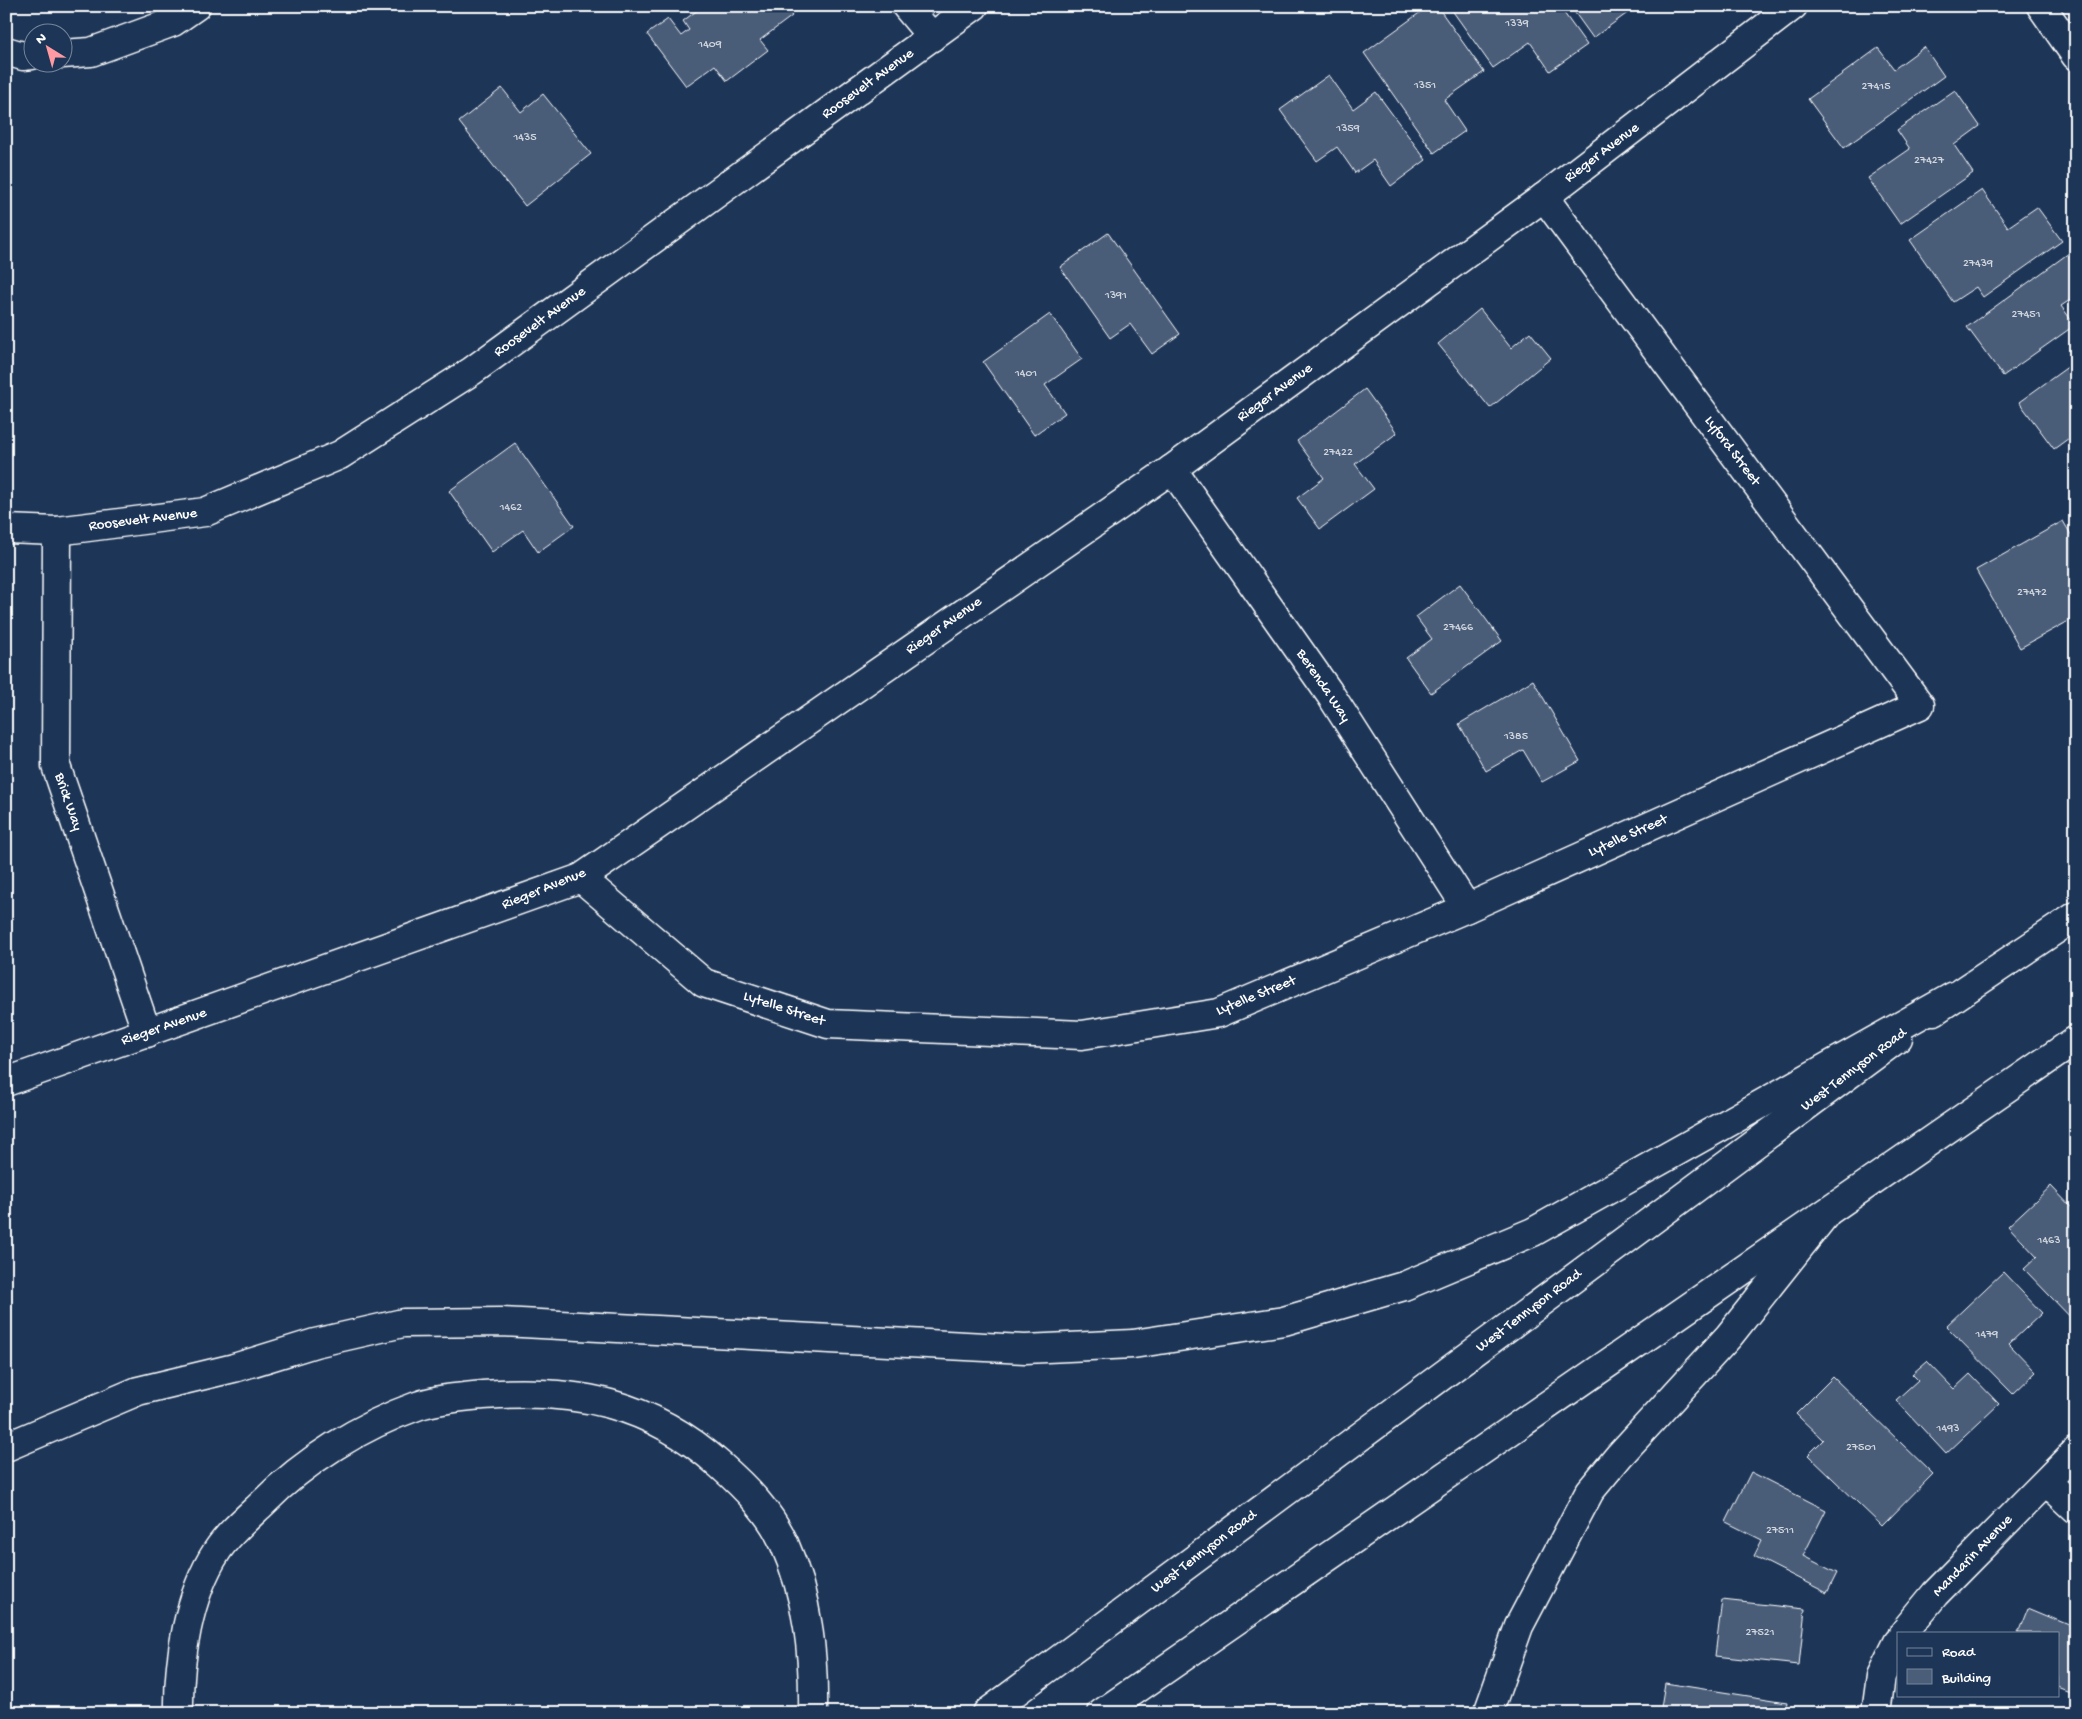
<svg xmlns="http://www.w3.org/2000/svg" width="2082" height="1719" viewBox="0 0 2082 1719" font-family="'Gochi Hand',sans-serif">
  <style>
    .building { fill: #4a5d79; stroke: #fff }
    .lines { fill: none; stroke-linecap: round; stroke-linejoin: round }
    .minor-casing { stroke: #fff; stroke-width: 31 }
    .major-casing { stroke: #fff; stroke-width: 31 }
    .highway-casing { stroke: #fff; stroke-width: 31 }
    .minor { stroke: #1d3557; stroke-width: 28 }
    .major { stroke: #1d3557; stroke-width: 28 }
    .highway { stroke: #1d3557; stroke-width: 28 }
    .labels { text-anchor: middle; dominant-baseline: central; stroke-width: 5; stroke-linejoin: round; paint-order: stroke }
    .number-label { font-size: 12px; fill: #d2d6de }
    .street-label { font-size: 15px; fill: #fff; stroke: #1d3557 }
  </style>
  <rect width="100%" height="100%" fill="#1d3557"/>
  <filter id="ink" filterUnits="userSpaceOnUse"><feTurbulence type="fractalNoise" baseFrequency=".02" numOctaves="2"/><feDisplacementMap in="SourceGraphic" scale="10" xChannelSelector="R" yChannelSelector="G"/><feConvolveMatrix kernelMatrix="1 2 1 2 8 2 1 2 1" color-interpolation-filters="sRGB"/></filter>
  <g filter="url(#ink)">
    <g class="building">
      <path d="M 703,6 L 785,6 L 792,16 L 760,40 L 768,50 L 727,81 L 715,65 L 686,86 L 647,34 L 668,19 L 681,36 L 689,30 L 683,21 Z"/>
      <path d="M 1429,6 L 1437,6 L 1484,72 L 1444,100 L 1465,131 L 1434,153 L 1364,53 Z"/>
      <path d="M 1449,6 L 1559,6 L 1587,45 L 1550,71 L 1530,42 L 1493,68 Z"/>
      <path d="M 1570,6 L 1631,6 L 1633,9 L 1593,38 Z"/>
      <path d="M 1924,47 L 1944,76 L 1844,148 L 1808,99 L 1878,48 L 1894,69 Z"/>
      <path d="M 1329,75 L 1353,109 L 1376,92 L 1426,160 L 1391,186 L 1373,160 L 1355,173 L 1337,147 L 1317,161 L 1280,110 Z"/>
      <path d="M 502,88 L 521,112 L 543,94 L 591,154 L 525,206 L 459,122 Z"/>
      <path d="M 1955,90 L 1980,126 L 1954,145 L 1973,173 L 1900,224 L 1868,178 L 1910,149 L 1897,130 Z"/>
      <path d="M 1982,190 L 2008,227 L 2037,207 L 2062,241 L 1983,297 L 1976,287 L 1953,302 L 1910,240 Z"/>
      <path d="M 1108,233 L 1180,334 L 1152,354 L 1130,324 L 1110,338 L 1060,267 Z"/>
      <path d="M 2069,253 L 2076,262 L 2076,296 L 2061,306 L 2075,325 L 2003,376 L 1967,327 Z"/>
      <path d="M 1480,309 L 1511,348 L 1530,332 L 1551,358 L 1490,408 L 1438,344 Z"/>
      <path d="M 1050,314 L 1082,359 L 1045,385 L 1065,413 L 1034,435 L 983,362 Z"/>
      <path d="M 2076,361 L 2076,433 L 2054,449 L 2019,402 Z"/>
      <path d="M 1365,389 L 1397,433 L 1355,464 L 1374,489 L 1320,529 L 1297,498 L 1324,478 L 1297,441 Z"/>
      <path d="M 515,443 L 574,526 L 538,552 L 523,530 L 492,552 L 449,491 Z"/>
      <path d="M 2063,521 L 2076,543 L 2076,617 L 2020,648 L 1976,570 Z"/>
      <path d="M 1460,584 L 1502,641 L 1431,693 L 1406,658 L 1432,639 L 1416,617 Z"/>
      <path d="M 1533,680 L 1580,761 L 1542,782 L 1523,750 L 1486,771 L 1459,724 Z"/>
      <path d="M 2051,1186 L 2076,1212 L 2076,1275 L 2072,1279 L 2076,1283 L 2076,1323 L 2024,1269 L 2037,1257 L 2008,1226 Z"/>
      <path d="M 2003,1272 L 2042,1313 L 2009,1344 L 2036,1372 L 2013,1394 L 1946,1326 Z"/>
      <path d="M 1927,1361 L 1954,1389 L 1970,1374 L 1999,1404 L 1946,1454 L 1896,1400 L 1918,1380 L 1912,1374 Z"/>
      <path d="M 1833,1377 L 1933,1474 L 1882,1526 L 1808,1455 L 1823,1440 L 1796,1414 Z"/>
      <path d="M 1751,1472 L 1826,1510 L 1803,1556 L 1837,1573 L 1827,1593 L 1754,1556 L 1762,1540 L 1726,1522 Z"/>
      <path d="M 1722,1600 L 1805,1609 L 1799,1665 L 1715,1656 Z"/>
      <path d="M 2028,1608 L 2076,1628 L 2076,1694 L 2058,1687 L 2058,1633 L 2018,1633 Z"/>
      <path d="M 1665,1683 L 1787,1702 L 1785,1713 L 1660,1713 Z"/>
    </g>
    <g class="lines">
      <defs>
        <g id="minor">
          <path d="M 906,6 L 932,37"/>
          <path d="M 6,51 L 23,56 L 32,55"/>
          <path d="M 62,54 L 91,52 L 173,22 L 196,6"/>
          <path d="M 1172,469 L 1330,694 L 1467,908"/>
          <path d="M 6,529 L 57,531 L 205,512 L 340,455 L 472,371 L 974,6"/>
          <path d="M 57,531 L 56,766 L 147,1033"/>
          <path d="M 581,878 L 704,983 L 828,1024 L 1082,1035 L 1219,1013 L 1467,908 L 1920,705 L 1544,197"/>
          <path d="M 6,1082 L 581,878 L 1172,469 L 1544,197 L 1793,6"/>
          <path d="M 2047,1482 L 2076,1509"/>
          <path d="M 1903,1633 L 1935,1594 L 2076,1451"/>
          <path d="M 1876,1713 L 1881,1676 L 1898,1642"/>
        </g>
        <g id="major">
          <path d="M 2041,6 L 2076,56"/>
          <path d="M 1934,1011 L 2076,916"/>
          <path d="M 987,1713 L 1898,1038"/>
          <path d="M 1102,1713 L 2076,1040"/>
        </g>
        <g id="highway">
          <path d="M 6,1447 L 138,1391 L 234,1368 L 315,1343 L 403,1323 L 501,1322 L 1025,1349 L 1133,1344 L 1284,1321 L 1404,1286 L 1533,1232 L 1954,996"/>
          <path d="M 179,1713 C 178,1661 188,1595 217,1551 C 228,1534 248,1517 263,1503 C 305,1460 361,1426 417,1406 C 437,1399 462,1397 483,1395 C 574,1388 650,1402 720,1465 C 745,1487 770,1512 784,1543 C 808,1597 814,1654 813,1713"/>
          <path d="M 1488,1713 L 1519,1626 L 1590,1491 L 1619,1456 L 1729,1336 L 1825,1215"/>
        </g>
      </defs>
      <use href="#minor" class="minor-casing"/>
      <use href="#major" class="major-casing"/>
      <use href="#highway" class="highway-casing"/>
      <use href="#minor" class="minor"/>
      <use href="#major" class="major"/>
      <use href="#highway" class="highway"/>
    </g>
  </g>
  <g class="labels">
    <g class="number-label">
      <text x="1517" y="24">1339</text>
      <text x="710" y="45">1409</text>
      <text x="1425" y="86">1351</text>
      <text x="1876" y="87">27415</text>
      <text x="1348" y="129">1359</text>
      <text x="525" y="138">1435</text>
      <text x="1929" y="161">27427</text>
      <text x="1978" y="264">27439</text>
      <text x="1116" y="296">1391</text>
      <text x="2026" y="315">27451</text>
      <text x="1026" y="374">1401</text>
      <text x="1338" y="453">27422</text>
      <text x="511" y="508">1462</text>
      <text x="2032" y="593">27472</text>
      <text x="1458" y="628">27466</text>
      <text x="1516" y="737">1385</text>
      <text x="2049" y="1241">1463</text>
      <text x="1987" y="1335">1479</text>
      <text x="1948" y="1429">1493</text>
      <text x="1861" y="1448">27501</text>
      <text x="1780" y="1531">27511</text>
      <text x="1760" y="1633">27521</text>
    </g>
    <g class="street-label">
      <text transform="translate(868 84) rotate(-36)">Roosevelt Avenue</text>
      <text transform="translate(1602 153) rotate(-37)">Rieger Avenue</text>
      <text transform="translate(540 322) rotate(-36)">Roosevelt Avenue</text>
      <text transform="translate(1275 393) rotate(-36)">Rieger Avenue</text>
      <text transform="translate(1732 451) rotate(53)">Lyford Street</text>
      <text transform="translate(143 520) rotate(-7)">Roosevelt Avenue</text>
      <text transform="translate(944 626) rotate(-35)">Rieger Avenue</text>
      <text transform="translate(1323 686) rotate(56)">Berenda Way</text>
      <text transform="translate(68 802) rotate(71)">Brick Way</text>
      <text transform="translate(1628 836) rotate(-24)">Lytelle Street</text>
      <text transform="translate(544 889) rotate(-22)">Rieger Avenue</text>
      <text transform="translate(1256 996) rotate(-22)">Lytelle Street</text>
      <text transform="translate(784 1009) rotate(18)">Lytelle Street</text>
      <text transform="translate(164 1027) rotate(-19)">Rieger Avenue</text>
      <text transform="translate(1854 1070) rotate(-37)">West Tennyson Road</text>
      <text transform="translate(1529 1311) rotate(-37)">West Tennyson Road</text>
      <text transform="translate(1204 1552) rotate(-37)">West Tennyson Road</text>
      <text transform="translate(1973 1556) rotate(-46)">Mandarin Avenue</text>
    </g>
  </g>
  <rect width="2082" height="1719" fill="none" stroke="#1d3557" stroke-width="25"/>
  <rect x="12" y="12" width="2057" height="1694" fill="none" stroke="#fff" stroke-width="2" filter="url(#ink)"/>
  <rect x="1897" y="1632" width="162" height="65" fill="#1d3557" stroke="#77869a"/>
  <rect x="1907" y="1648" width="25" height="8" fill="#1d3557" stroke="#77869a"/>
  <text x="1942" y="1656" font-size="15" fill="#ffffff">Road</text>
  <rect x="1907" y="1669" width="25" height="15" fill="#4a5d79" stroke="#77869a"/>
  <text x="1942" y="1682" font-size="15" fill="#ffffff">Building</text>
  <g transform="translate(48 48) rotate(323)"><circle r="24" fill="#1d3557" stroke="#77869a"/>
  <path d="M0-4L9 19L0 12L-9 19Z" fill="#ff9aa2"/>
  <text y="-8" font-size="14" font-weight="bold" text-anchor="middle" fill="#ffffff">N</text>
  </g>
</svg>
